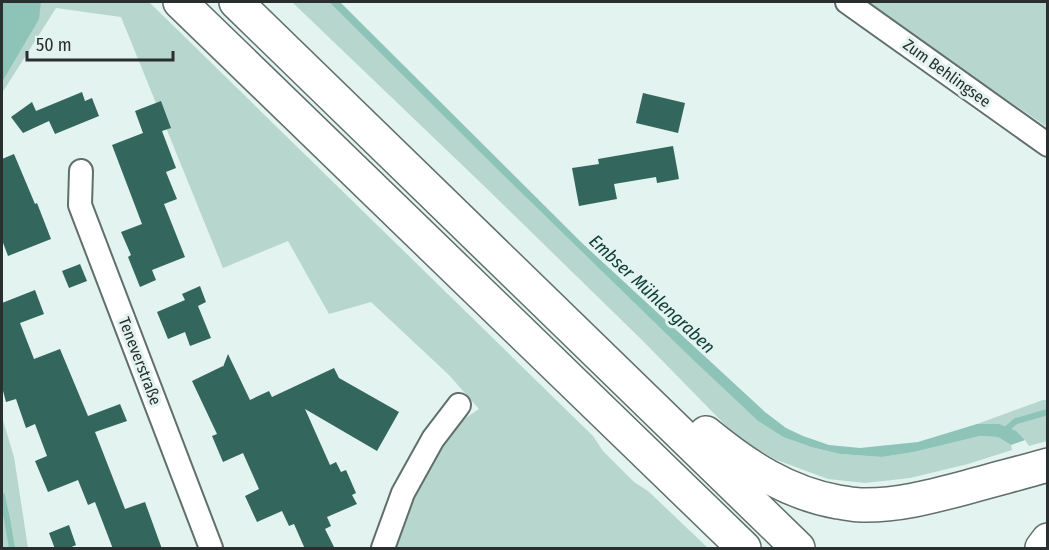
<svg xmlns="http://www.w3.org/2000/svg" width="1049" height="550" viewBox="0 0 1049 550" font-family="'Fira Sans Condensed',sans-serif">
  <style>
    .green { fill: #b6d6ce }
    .water { fill: #8ec3b7 }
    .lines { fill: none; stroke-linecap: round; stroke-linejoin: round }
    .stream { stroke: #8ec3b7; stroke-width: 6 }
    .building { fill: #33665c }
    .minor-casing { stroke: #616f6b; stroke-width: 26 }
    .motorway-casing { stroke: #616f6b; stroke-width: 36 }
    .minor { stroke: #fff; stroke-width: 22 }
    .motorway { stroke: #fff; stroke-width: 33 }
    .labels { text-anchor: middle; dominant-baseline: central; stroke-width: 6; stroke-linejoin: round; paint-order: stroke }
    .street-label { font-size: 16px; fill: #292f2e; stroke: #e3f3ef }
    .water-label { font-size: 18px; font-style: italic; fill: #104038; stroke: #e3f3ef }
  </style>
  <rect width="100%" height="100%" fill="#e3f3ef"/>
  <g class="green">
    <path d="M 2,2 L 149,2 L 593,436 L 603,451 L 634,482 L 648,491 L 708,548 L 393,548 L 415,486 L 441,447 L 464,419 L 479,409 L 449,375 L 371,302 L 329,314 L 288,241 L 223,268 L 121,17 L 56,8 L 2,93 Z"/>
    <path d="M 292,2 L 329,2 L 502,174 L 692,359 L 758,421 L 783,437 L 811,447 L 840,454 L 882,457 L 914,452 L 980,436 L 998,437 L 1011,445 L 1012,450 L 968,464 L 910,478 L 865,483 L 828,479 L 774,459 L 737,437 L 643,341 L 481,183 Z"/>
    <path d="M 864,2 L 1047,2 L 1047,127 Z"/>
    <path d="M 1043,400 L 1047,400 L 1047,441 L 1029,446 L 1025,440 L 977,424 Z"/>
    <path d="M 2,417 L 14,457 L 28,548 L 2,548 Z"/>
  </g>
  <g class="water">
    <path d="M 2,2 L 41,2 L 39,19 L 2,82 Z"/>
    <path d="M 329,2 L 340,2 L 582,243 L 765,412 L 786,428 L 803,436 L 829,445 L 860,448 L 918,442 L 977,424 L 999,424 L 1016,431 L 1025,440 L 1011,445 L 998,437 L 980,436 L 914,452 L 882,457 L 840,454 L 811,447 L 783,437 L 758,421 L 692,359 L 502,174 Z"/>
  </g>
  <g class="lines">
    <g class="stream">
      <path d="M 1003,432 L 1016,421 L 1048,412"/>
      <path d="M 2,496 L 7,519 L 12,548"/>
    </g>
  </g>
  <g class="building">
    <path d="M 82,92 L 85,101 L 92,98 L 99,116 L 55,134 L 49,121 L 23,133 L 11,117 L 32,102 L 36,111 Z"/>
    <path d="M 643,93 L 685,103 L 678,133 L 636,123 Z"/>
    <path d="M 161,101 L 171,128 L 162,131 L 176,168 L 166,172 L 177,199 L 164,204 L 185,257 L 152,270 L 156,280 L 140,287 L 128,257 L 131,255 L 121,232 L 142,224 L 112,145 L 143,133 L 135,111 Z"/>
    <path d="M 673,146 L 679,179 L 657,183 L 656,177 L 614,184 L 617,199 L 579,206 L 572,168 L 599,164 L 598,159 Z"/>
    <path d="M 14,154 L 35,204 L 37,203 L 51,239 L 8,256 L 2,240 L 2,159 Z"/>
    <path d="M 80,264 L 87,281 L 69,288 L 62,271 Z"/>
    <path d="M 200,286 L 206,302 L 198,306 L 211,338 L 190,346 L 185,332 L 168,339 L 157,312 L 185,300 L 182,294 Z"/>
    <path d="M 35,290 L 44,314 L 20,323 L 34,359 L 60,349 L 88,416 L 120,404 L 127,421 L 95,432 L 125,509 L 145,502 L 162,549 L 113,549 L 95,502 L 88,505 L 78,480 L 48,492 L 35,461 L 47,456 L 35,424 L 26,428 L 16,399 L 6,402 L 2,387 L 2,303 Z"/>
    <path d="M 228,354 L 250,400 L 269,391 L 272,397 L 334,368 L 339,378 L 399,412 L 377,451 L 305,409 L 330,465 L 336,462 L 341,472 L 346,470 L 356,493 L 352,495 L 357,504 L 327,517 L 331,526 L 325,529 L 335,549 L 305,549 L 294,524 L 289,526 L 282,511 L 257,522 L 245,496 L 259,489 L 243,453 L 223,462 L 212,436 L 217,434 L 192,381 L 223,366 L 223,367 Z"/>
    <path d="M 69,525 L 76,545 L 67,549 L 55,549 L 49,533 Z"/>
  </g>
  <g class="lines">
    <defs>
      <g id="minor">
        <path d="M 847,2 L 1048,145"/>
        <path d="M 81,171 L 80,205 L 211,548"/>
        <path d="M 383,548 L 403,493 L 433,439 L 459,405"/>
      </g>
      <g id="motorway">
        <path d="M 180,2 L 744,548"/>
        <path d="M 236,2 L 798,548"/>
        <path d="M 706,433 C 746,466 787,493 838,502 C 846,503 853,505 861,505 C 896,506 930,497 964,488 C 992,480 1020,473 1048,465"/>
        <path d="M 1042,548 L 1048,540"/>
      </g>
    </defs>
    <use href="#minor" class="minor-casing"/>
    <use href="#motorway" class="motorway-casing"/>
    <use href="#minor" class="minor"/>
    <use href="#motorway" class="motorway"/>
  </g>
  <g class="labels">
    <g class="street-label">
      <text transform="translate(947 73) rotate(36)">Zum Behlingsee</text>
      <text transform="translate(140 361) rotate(69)">Teneverstraße</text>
    </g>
    <g class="water-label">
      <text transform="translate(652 294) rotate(43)">Embser Mühlengraben</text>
    </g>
  </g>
  <rect width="1049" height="550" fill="none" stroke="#292f2e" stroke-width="6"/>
  <path d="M27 51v9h146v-9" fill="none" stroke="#292f2e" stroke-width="3"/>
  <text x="36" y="51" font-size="18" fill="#292f2e" stroke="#e3f3ef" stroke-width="4.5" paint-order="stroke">50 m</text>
</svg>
